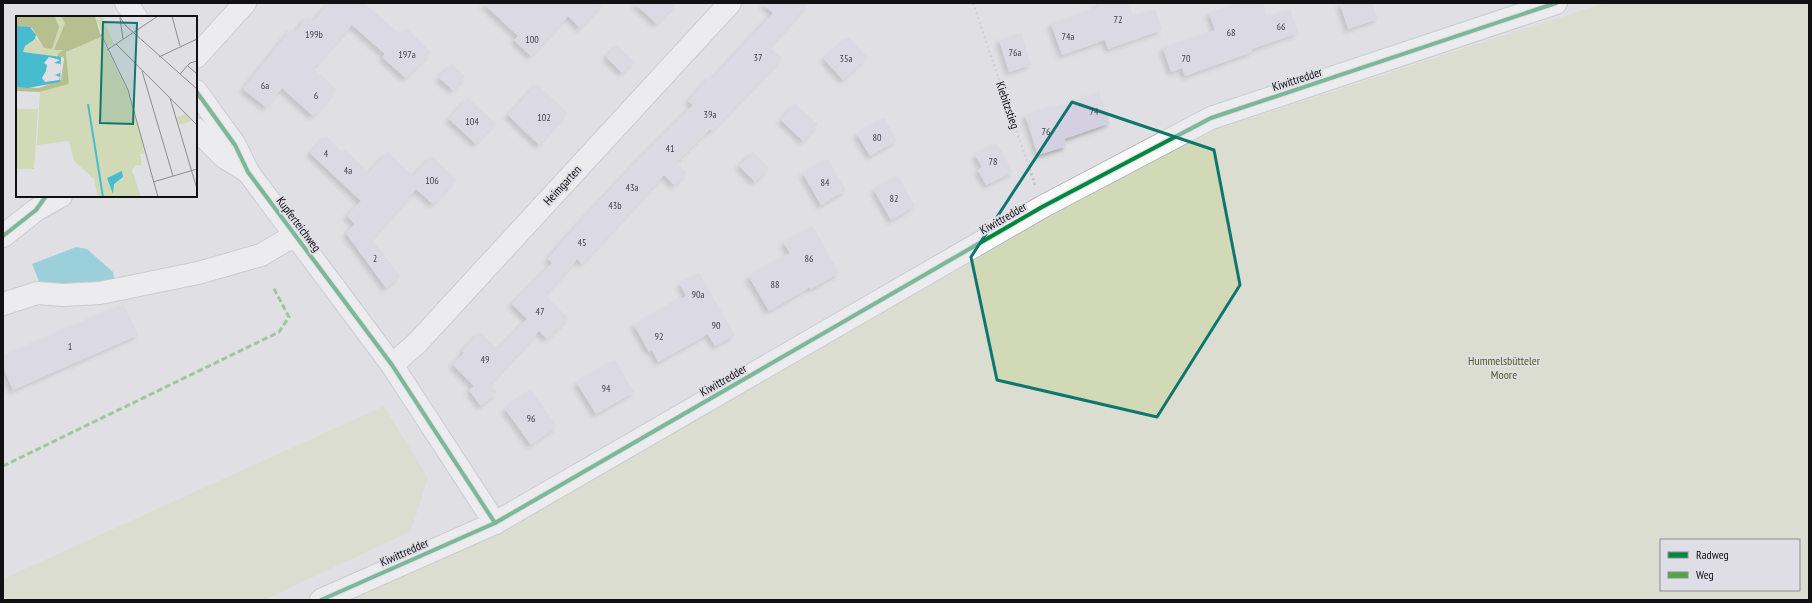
<svg xmlns="http://www.w3.org/2000/svg" width="1812" height="603" viewBox="0 0 1812 603" font-family="'PT Sans Narrow',sans-serif">
  <style>
    .green { fill: #d2d9b7; fill-rule: evenodd }
    .water { fill: #47bccf }
    .building { fill: #d4d0e2; filter: url(#shadow) }
    .lines { fill: none; stroke-linecap: round; stroke-linejoin: round }
    .minor-casing { stroke: #b4b3b7; stroke-width: 24 }
    .major-casing { stroke: #b4b3b7; stroke-width: 24 }
    .path { stroke: #bebebf; stroke-width: 2.5; stroke-dasharray: 2 3; stroke-linecap: butt }
    .minor { stroke: #fafafb; stroke-width: 22 }
    .major { stroke: #fafafb; stroke-width: 22 }
    .quiet { stroke: #51a842; stroke-width: 3; stroke-dasharray: 6 3; stroke-linecap: butt }
    .cycleway-casing { stroke: #dfdee6; stroke-width: 6 }
    .cycleway { stroke: #00873e; stroke-width: 4 }
    .marked { fill: none; stroke: #0f766e; stroke-width: 3; stroke-linejoin: round }
    .labels { text-anchor: middle; dominant-baseline: central; stroke-width: 4; stroke-linejoin: round; paint-order: stroke }
    .number-label { font-size: 10px; fill: #424047 }
    .street-label { font-size: 12px; fill: #111013; stroke: #dfdee6 }
    .park-label { font-size: 12px; fill: #545d1b; stroke: #dfdee6 }
    .inset-river { fill: none; stroke: #47bccf; stroke-width: 2 }
    .inset-road { fill: none; stroke: #8d8d90; stroke-width: 1 }
    .view { fill: #0f766e; fill-opacity: 0.15; stroke: #0f766e; stroke-width: 2 }
    .inset-edge { fill: none; stroke: #111013; stroke-width: 2 }
  </style>
  <defs>
    <filter id="shadow"><feDropShadow dx="-3.5" dy="3.5" stdDeviation="2" flood-color="#0004"/></filter>
  </defs>
  <rect width="100%" height="100%" fill="#e0e0e4"/>
  <g class="green">
    <path d="M 1605,3 L 1809,3 L 1809,600 L 348,600 L 501,532 L 1102,187 L 1213,130 ZM 1661,540 L 1799,540 L 1799,590 L 1661,590 Z"/>
    <path d="M 384,406 L 428,478 L 411,531 L 264,600 L 3,600 L 3,579 Z"/>
  </g>
  <path class="water" d="M 76,247 L 87,249 L 113,272 L 115,282 L 93,288 L 39,281 L 32,264 Z"/>
  <g class="building">
    <path d="M 329,3 L 364,3 L 401,35 L 407,29 L 431,52 L 406,78 L 382,57 L 385,54 L 352,25 L 313,68 L 337,89 L 313,116 L 282,88 L 266,107 L 243,89 L 291,29 L 295,32 L 307,17 L 313,21 Z"/>
    <path d="M 483,3 L 603,3 L 580,28 L 568,16 L 531,56 L 514,40 L 518,36 Z"/>
    <path d="M 634,3 L 676,3 L 657,24 Z"/>
    <path d="M 762,3 L 809,3 L 769,47 L 782,58 L 712,131 L 710,129 L 677,162 L 687,173 L 674,185 L 664,175 L 582,264 L 577,259 L 545,295 L 568,318 L 547,339 L 539,331 L 490,384 L 497,393 L 481,406 L 469,390 L 474,386 L 453,365 L 464,353 L 462,351 L 480,332 L 498,349 L 527,319 L 512,304 L 552,263 L 548,259 L 560,244 L 633,165 L 693,105 L 688,101 L 711,76 L 713,78 L 773,13 Z"/>
    <path d="M 1096,3 L 1128,3 L 1133,16 L 1155,9 L 1162,30 L 1108,49 L 1105,40 L 1062,55 L 1051,24 L 1098,7 Z"/>
    <path d="M 1239,3 L 1263,3 L 1267,17 L 1290,9 L 1298,33 L 1252,49 L 1252,52 L 1185,76 L 1182,68 L 1171,72 L 1163,48 L 1215,30 L 1209,13 Z"/>
    <path d="M 1340,3 L 1372,3 L 1378,19 L 1348,29 Z"/>
    <path d="M 1021,33 L 1031,65 L 1009,72 L 999,40 Z"/>
    <path d="M 849,37 L 867,57 L 843,80 L 824,59 Z"/>
    <path d="M 617,45 L 634,61 L 622,73 L 606,57 Z"/>
    <path d="M 452,64 L 465,76 L 453,90 L 439,78 Z"/>
    <path d="M 537,84 L 567,112 L 539,145 L 508,115 Z"/>
    <path d="M 1099,92 L 1110,123 L 1064,139 L 1067,146 L 1038,155 L 1025,115 L 1054,106 L 1054,108 Z"/>
    <path d="M 468,98 L 495,123 L 476,144 L 449,119 Z"/>
    <path d="M 795,104 L 818,124 L 803,141 L 781,120 Z"/>
    <path d="M 884,118 L 897,140 L 870,156 L 857,134 Z"/>
    <path d="M 326,136 L 342,152 L 345,150 L 369,172 L 388,152 L 413,176 L 432,156 L 456,179 L 433,204 L 416,189 L 372,239 L 400,276 L 386,288 L 346,233 L 355,224 L 347,216 L 361,201 L 310,153 Z"/>
    <path d="M 997,143 L 1013,172 L 986,185 L 978,170 L 982,167 L 975,155 Z"/>
    <path d="M 753,152 L 769,168 L 755,182 L 739,166 Z"/>
    <path d="M 828,159 L 846,190 L 821,205 L 803,174 Z"/>
    <path d="M 898,176 L 915,206 L 891,220 L 874,190 Z"/>
    <path d="M 813,226 L 839,273 L 811,289 L 810,287 L 769,311 L 749,277 L 790,253 L 784,243 Z"/>
    <path d="M 699,273 L 735,335 L 715,346 L 708,334 L 658,362 L 652,350 L 649,352 L 634,325 L 686,296 L 680,284 Z"/>
    <path d="M 124,304 L 138,335 L 13,390 L 3,367 L 3,356 Z"/>
    <path d="M 615,360 L 634,392 L 596,414 L 577,383 Z"/>
    <path d="M 531,390 L 557,426 L 531,445 L 505,409 Z"/>
  </g>
  <g class="lines">
    <defs>
      <g id="minor">
        <path d="M 126,3 L 136,17"/>
        <path d="M 196,91 L 235,145 L 248,172 L 392,365 L 495,523"/>
        <path d="M 196,129 L 224,157 L 248,172"/>
        <path d="M 3,304 L 37,293 L 63,295 L 100,293 L 198,273 L 261,255 L 295,235"/>
        <path d="M 392,365 L 417,343 L 730,3"/>
        <path d="M 321,600 L 495,523 L 1042,207 L 1211,118 L 1556,3"/>
      </g>
      <g id="major">
        <path d="M 196,57 L 245,3"/>
        <path d="M 3,236 L 36,210 L 61,196"/>
      </g>
    </defs>
    <use href="#minor" class="minor-casing"/>
    <use href="#major" class="major-casing"/>
    <path class="path" d="M 973,3 L 1035,185"/>
    <use href="#minor" class="minor"/>
    <use href="#major" class="major"/>
    <path class="quiet" d="M 3,466 L 279,332 L 289,317 L 273,287"/>
    <defs>
      <g id="cycleway">
        <path d="M 196,91 L 235,145 L 248,172 L 392,365 L 495,523"/>
        <path d="M 3,236 L 36,210 L 46,196"/>
        <path d="M 321,600 L 495,523 L 1042,207 L 1211,118 L 1556,3"/>
      </g>
    </defs>
    <use href="#cycleway" class="cycleway-casing"/>
    <use href="#cycleway" class="cycleway"/>
  </g>
  <path d="M0 0H1812V603H0ZM 1072,102 L 1214,150 L 1240,285 L 1157,417 L 997,380 L 971,257 Z" fill="#e0e0e4" fill-opacity=".55" fill-rule="evenodd"/>
  <path class="marked" d="M 1072,102 L 1214,150 L 1240,285 L 1157,417 L 997,380 L 971,257 Z"/>
  <g class="labels">
    <g class="number-label">
      <text x="1118" y="19">72</text>
      <text x="1281" y="26">66</text>
      <text x="1231" y="32">68</text>
      <text x="314" y="34">199b</text>
      <text x="1068" y="36">74a</text>
      <text x="532" y="39">100</text>
      <text x="1015" y="52">76a</text>
      <text x="407" y="54">197a</text>
      <text x="758" y="57">37</text>
      <text x="846" y="58">35a</text>
      <text x="1186" y="58">70</text>
      <text x="265" y="85">6a</text>
      <text x="316" y="95">6</text>
      <text x="1094" y="111">74</text>
      <text x="710" y="114">39a</text>
      <text x="544" y="117">102</text>
      <text x="472" y="121">104</text>
      <text x="1046" y="131">76</text>
      <text x="877" y="137">80</text>
      <text x="670" y="148">41</text>
      <text x="326" y="153">4</text>
      <text x="993" y="161">78</text>
      <text x="348" y="170">4a</text>
      <text x="432" y="180">106</text>
      <text x="825" y="182">84</text>
      <text x="632" y="187">43a</text>
      <text x="894" y="198">82</text>
      <text x="615" y="205">43b</text>
      <text x="582" y="242">45</text>
      <text x="375" y="258">2</text>
      <text x="809" y="258">86</text>
      <text x="775" y="284">88</text>
      <text x="698" y="294">90a</text>
      <text x="540" y="311">47</text>
      <text x="716" y="325">90</text>
      <text x="659" y="336">92</text>
      <text x="70" y="346">1</text>
      <text x="485" y="359">49</text>
      <text x="606" y="388">94</text>
      <text x="531" y="418">96</text>
    </g>
    <g class="street-label">
      <text transform="translate(1297 79) rotate(-18)">Kiwittredder</text>
      <text transform="translate(1008 105) rotate(71)">Kiebitzstieg</text>
      <text transform="translate(562 185) rotate(-47)">Heimgarten</text>
      <text transform="translate(1003 218) rotate(-30)">Kiwittredder</text>
      <text transform="translate(299 224) rotate(53)">Kupferteichweg</text>
      <text transform="translate(723 380) rotate(-30)">Kiwittredder</text>
      <text transform="translate(404 552) rotate(-24)">Kiwittredder</text>
    </g>
    <g class="park-label">
      <text x="1504" y="360">Hummelsbütteler<tspan x="1504" dy="14">Moore</tspan></text>
    </g>
  </g>
  <g transform="translate(16 16)">
    <rect width="181" height="181" fill="#e0e0e4"/>
    <path d="M 39,0 L 45,0 L 49,7 L 39,33 L 48,34 L 42,38 L 42,41 L 7,36 L 9,30 L 20,22 L 28,32 L 37,30 L 42,6 ZM 86,0 L 98,28 L 93,30 L 91,29 L 80,3 ZM 85,21 L 111,74 L 126,123 L 128,138 L 124,138 L 126,150 L 120,149 L 116,154 L 125,181 L 82,181 L 78,163 L 58,145 L 53,125 L 21,129 L 24,75 L 53,68 L 50,36 ZM 0,93 L 22,93 L 18,153 L 0,153 ZM 169,98 L 176,105 L 163,109 L 160,101 Z" fill="#d2d9b7"/>
    <path d="M 0,0 L 39,0 L 43,11 L 36,33 L 28,32 L 16,12 L 0,10 ZM 45,0 L 79,0 L 85,21 L 50,36 L 53,68 L 23,76 L 0,75 L 0,71 L 23,72 L 45,64 L 48,43 L 47,41 L 42,41 L 42,38 L 47,34 L 38,34 L 49,7 Z" fill="#b7bf8e"/>
    <path d="M 0,10 L 14,11 L 20,19 L 19,23 L 9,30 L 7,36 L 45,41 L 44,66 L 12,72 L 0,71 ZM 33,41 L 44,44 L 38,47 L 45,48 L 44,57 L 39,59 L 44,61 L 43,64 L 29,66 L 26,62 L 30,55 L 31,49 L 28,47 ZM 106,155 L 107,161 L 98,168 L 97,178 L 91,162 Z" fill="#47bccf" fill-rule="evenodd"/>
    <path class="inset-river" d="M 72,88 L 87,181"/>
    <path class="inset-road" d="M 103,0 L 110,10M 156,0 L 164,30M 104,2 L 107,23M 109,9 L 181,73M 85,18 L 112,74 L 142,181M 100,28 L 181,109M 91,34 L 142,0M 143,41 L 181,23M 172,50 L 181,58M 126,55 L 157,160M 164,58 L 174,47 L 181,45M 154,82 L 181,173M 137,166 L 181,153"/>
    <path class="view" d="M 87,6 L 121,7 L 117,108 L 84,107 Z"/>
    <rect width="181" height="181" class="inset-edge"/>
  </g>
  <rect width="1812" height="603" fill="none" stroke="#111013" stroke-width="8"/>
  <rect x="1660" y="539" width="140" height="52" fill="#dfdee6" stroke="#8d8c92"/>
  <rect x="1668" y="552" width="20" height="6" fill="#00873e" stroke="#8d8c92"/>
  <text x="1696" y="559" font-size="12" fill="#111013">Radweg</text>
  <rect x="1668" y="572" width="20" height="6" fill="#51a842" stroke="#8d8c92"/>
  <text x="1696" y="579" font-size="12" fill="#111013">Weg</text>
</svg>
